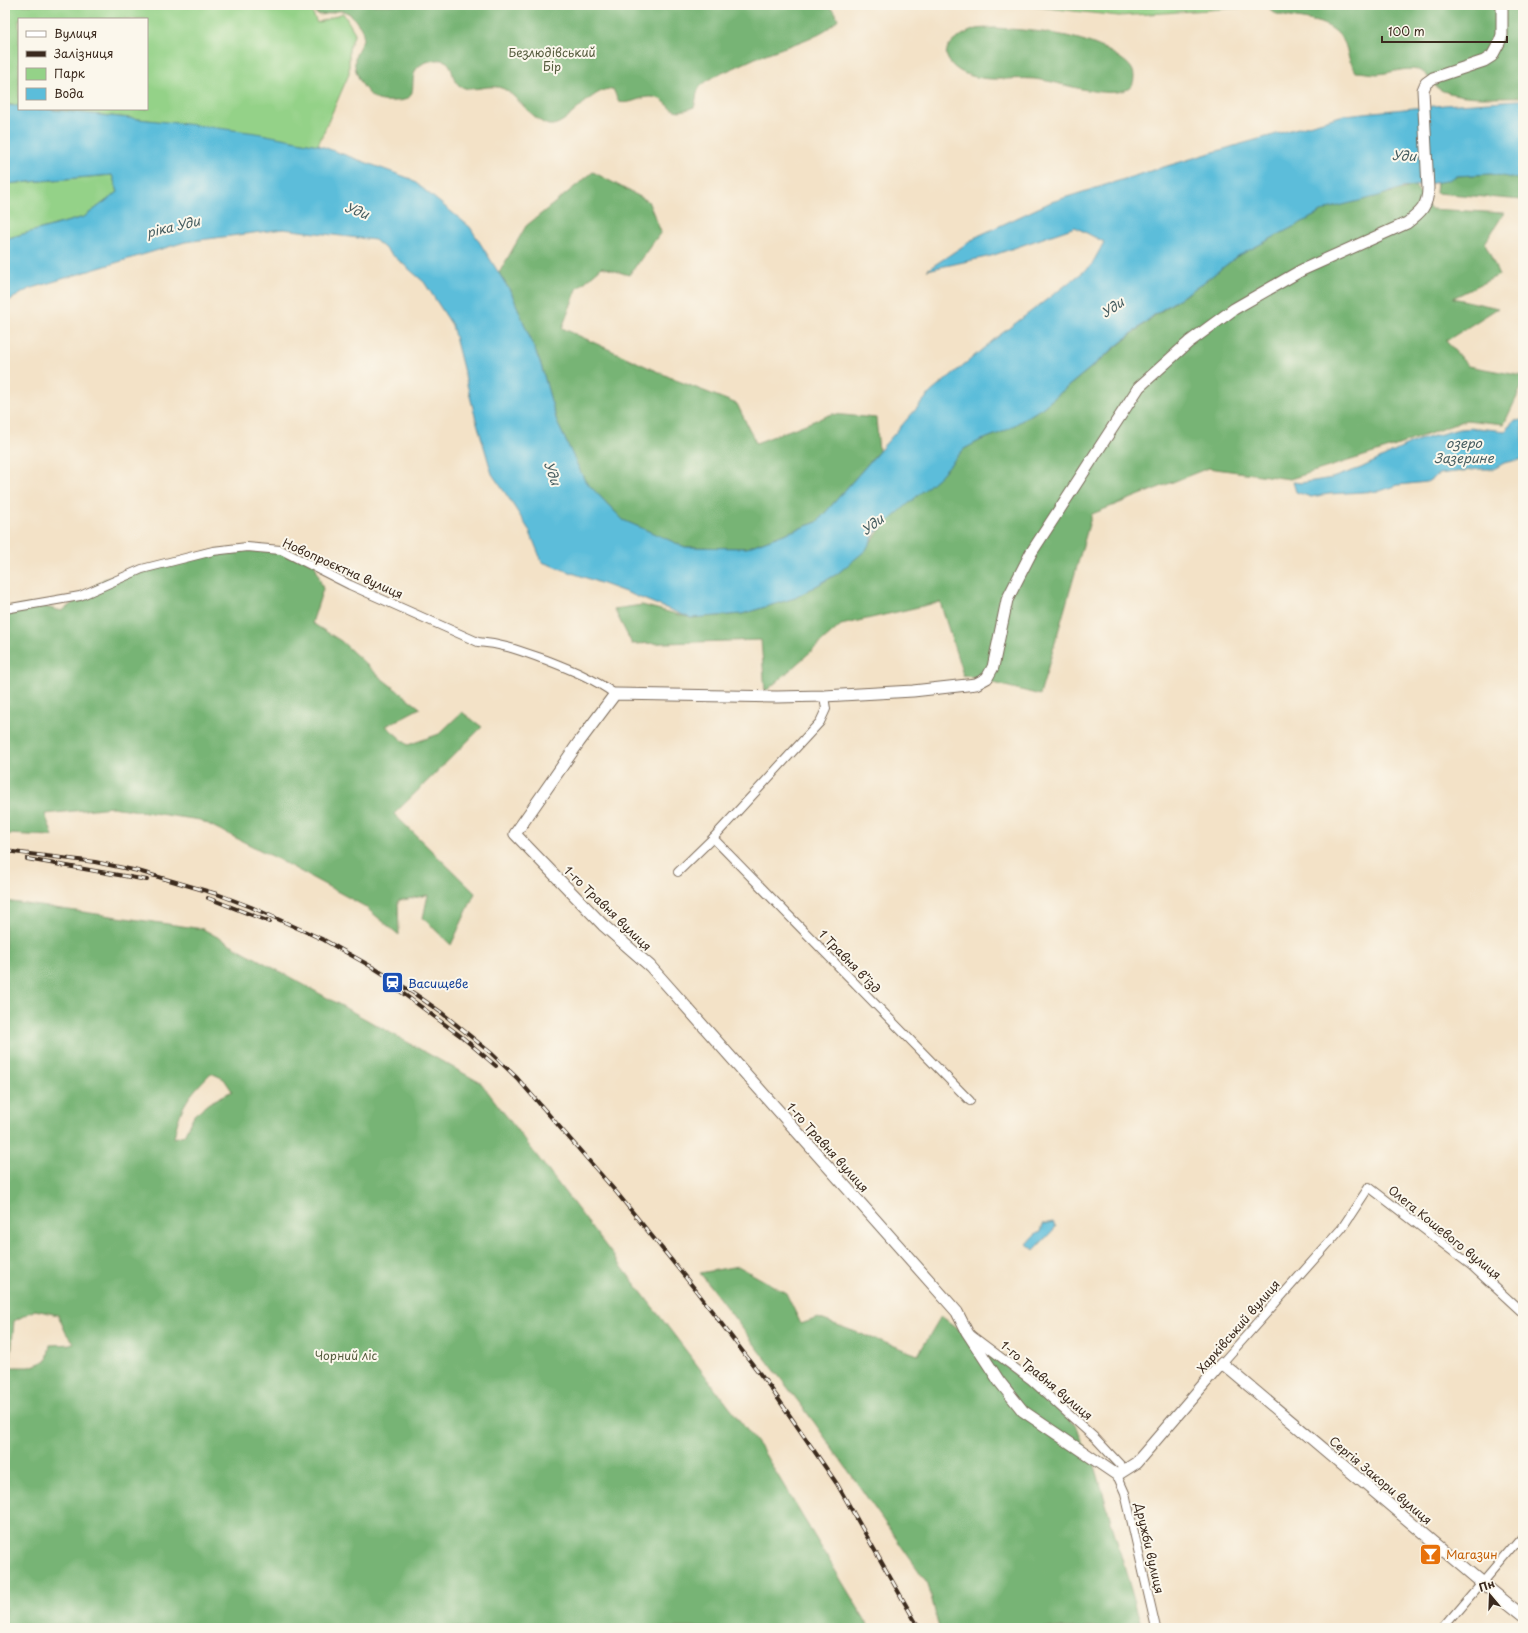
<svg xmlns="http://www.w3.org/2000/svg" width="1528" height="1633" viewBox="0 0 1528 1633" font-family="'Playpen Sans',sans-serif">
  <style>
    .green { fill: #94d288; stroke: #687e53 }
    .forest { fill: #77b474; stroke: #596f49; fill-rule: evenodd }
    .water { fill: #5bbdda; stroke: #4b747c }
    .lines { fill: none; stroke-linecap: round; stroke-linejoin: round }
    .minor-casing { stroke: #7b6a59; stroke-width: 10 }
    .tertiary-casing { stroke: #7b6a59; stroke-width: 13 }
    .minor { stroke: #fff; stroke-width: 8 }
    .tertiary { stroke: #fff; stroke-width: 11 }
    .rail-casing { stroke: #3b2a1e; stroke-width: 4 }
    .rail { stroke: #fbf7ec; stroke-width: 2.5; stroke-dasharray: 8; stroke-linecap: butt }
    .labels { text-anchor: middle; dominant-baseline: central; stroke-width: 4; stroke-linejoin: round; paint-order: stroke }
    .park-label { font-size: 12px; fill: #565c3e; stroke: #fbf7ec }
    .street-label { font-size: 12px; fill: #3b2a1e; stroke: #fbf7ec }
    .transit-label { font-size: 12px; fill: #164399; stroke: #fbf7ec; text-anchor: start }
    .food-label { font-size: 12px; fill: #c56008; stroke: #fbf7ec; text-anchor: start }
    .water-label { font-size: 13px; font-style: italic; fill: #465d60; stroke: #fbf7ec }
  </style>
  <rect width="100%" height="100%" fill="#fbf7ec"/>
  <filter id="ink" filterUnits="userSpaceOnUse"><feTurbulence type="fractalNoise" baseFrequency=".025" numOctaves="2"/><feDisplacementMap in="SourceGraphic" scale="8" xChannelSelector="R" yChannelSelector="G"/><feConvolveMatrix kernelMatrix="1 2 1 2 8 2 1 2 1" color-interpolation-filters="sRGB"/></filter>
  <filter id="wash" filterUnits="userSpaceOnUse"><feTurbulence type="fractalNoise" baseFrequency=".012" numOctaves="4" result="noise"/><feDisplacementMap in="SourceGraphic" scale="16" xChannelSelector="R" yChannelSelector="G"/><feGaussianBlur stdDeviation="0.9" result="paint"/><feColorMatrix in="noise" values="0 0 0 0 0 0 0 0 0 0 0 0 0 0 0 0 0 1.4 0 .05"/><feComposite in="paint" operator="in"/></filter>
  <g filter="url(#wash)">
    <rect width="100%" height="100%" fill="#f3e2c7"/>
    <g class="green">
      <path d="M 5,5 L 309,5 L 317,23 L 343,13 L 355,33 L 349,49 L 349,74 L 318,145 C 228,128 138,119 47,109 L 147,109 L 147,19 L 19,19 L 19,106 L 5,104 Z"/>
      <path d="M 1020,5 L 1252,5 L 1252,7 L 1119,16 Z"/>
      <path d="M 112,175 L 118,192 L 84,217 L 5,239 L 5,184 Z"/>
    </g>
    <g class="forest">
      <path d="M 314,5 L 822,5 C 832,8 835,10 838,19 C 826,36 783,47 763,55 C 752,59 741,65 729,70 C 720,74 707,79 700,87 C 695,93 697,101 694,107 C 665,119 673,99 652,97 C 641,96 631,105 619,102 L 613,89 C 590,87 567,128 549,125 C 536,123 517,96 504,89 C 490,82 473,94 460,86 C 448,78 457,58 436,60 C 394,65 430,101 396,101 C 391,101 384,102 378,100 C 366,95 353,73 355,60 C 356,45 371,40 358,24 C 355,20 352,15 348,13 C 337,6 327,18 316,14 Z"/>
      <path d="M 1268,5 L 1523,5 L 1523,97 C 1497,96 1467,100 1443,91 C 1431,87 1430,73 1418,70 C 1404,67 1391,73 1378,74 C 1371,74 1363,72 1356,72 C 1354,68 1352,64 1350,61 C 1347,54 1347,46 1343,40 C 1327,15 1295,22 1272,12 Z"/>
      <path d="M 995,28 C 1037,31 1085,33 1120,58 C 1126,62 1134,68 1134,76 C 1134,81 1133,86 1128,89 C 1107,99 1065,84 1042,80 C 1020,76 997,82 976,77 C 965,75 951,68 947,57 C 942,44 967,31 977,29 C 983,28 989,28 995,28 Z"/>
      <path d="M 593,172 L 648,201 L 661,232 L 629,275 L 602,267 L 577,289 L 562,328 L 676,380 L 737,404 L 756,443 L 832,414 L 876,418 L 879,451 L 817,522 L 746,548 L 685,547 L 623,520 L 585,481 L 557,422 L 541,365 L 512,294 L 499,273 L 526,226 Z"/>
      <path d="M 1491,174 L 1523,179 L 1523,200 L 1436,193 L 1437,182 L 1456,176 Z"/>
      <path d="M 1415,186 L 1430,209 L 1504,213 L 1485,243 L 1499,275 L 1453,298 L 1498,308 L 1446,341 L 1468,366 L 1523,376 L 1523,384 L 1504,424 L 1466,420 L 1393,447 L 1290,479 L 1208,468 L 1092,514 L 1040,695 L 963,675 L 940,602 L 841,625 L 765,692 L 761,640 L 632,644 L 614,609 L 642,605 L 691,618 L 742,614 L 795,598 L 837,574 L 863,552 L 887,521 L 940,476 L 964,449 L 979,441 L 1005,431 L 1042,408 L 1154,316 L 1200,285 L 1238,256 L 1327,209 Z"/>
      <path d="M 281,550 L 312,556 L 323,589 L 312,623 L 341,641 L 381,678 L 420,708 L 386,726 L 408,745 L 439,734 L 462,712 L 482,727 L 394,814 L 475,893 L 451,945 L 423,918 L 428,895 L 398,901 L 399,935 L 364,906 L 272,856 L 200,820 L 112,807 L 45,814 L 53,836 L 5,834 L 5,609 L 33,604 L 62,611 L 104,579 L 213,551 Z"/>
      <path d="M 5,901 L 203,929 L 481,1083 L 763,1451 L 870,1628 L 5,1628 ZM 211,1073 L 224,1079 L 232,1091 L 209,1103 L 194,1115 L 184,1135 L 174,1138 C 180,1106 188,1096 211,1073 ZM 35,1310 L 58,1315 L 66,1333 L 74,1344 L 50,1345 L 47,1360 L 30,1367 L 10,1367 L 14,1321 Z"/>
      <path d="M 738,1266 L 786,1293 L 801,1324 L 818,1318 L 918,1355 L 941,1316 L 994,1356 L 1075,1425 L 1096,1469 L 1142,1628 L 939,1628 L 928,1584 L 814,1422 L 700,1273 Z"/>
    </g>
    <g class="water">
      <path d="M 1519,100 L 1523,100 L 1523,180 L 1491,174 L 1456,176 L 1446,181 L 1402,188 L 1379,196 L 1327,209 L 1238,256 L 1200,285 L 1154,315 L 1042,408 L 1005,431 L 979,441 L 964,449 L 940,476 L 875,533 L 866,550 L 837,574 L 795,598 L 742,614 L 691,618 L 628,593 L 542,562 L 529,530 L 508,497 L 492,474 L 475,416 L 452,325 L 424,282 L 375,240 L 283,229 L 185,242 L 29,289 L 5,303 L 5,239 L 84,217 L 118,192 L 112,175 L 5,184 L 5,105 L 19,106 L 19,109 L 44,109 L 195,125 L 256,133 L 318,145 L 411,179 L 470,227 L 512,294 L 541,365 L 557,422 L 585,481 L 623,520 L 685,547 L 746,548 L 817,522 L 931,392 L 996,338 L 1091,266 L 1104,242 L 1075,227 L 991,256 L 927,270 L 978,236 L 1051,202 L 1147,172 L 1234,146 L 1344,115 L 1444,105 Z"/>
      <path d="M 1523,420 L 1523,459 L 1504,463 L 1494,469 L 1480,469 L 1439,474 L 1427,482 L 1398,485 L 1380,491 L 1329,494 L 1311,497 L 1296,492 L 1293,482 L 1301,483 L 1332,478 L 1361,468 L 1416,441 L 1459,429 L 1477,428 L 1506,431 L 1513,421 Z"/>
      <path d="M 1053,1222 L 1056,1227 L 1034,1250 L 1027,1244 L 1036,1234 L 1041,1232 L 1043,1224 Z"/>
    </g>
  </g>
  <g filter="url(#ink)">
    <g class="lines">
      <defs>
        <g id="minor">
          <path d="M 5,609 L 80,596 L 142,569 L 213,551 L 247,547 L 281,550 L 350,585 L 478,642 C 505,644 523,652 549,661 C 572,670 594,679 615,694"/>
          <path d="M 713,838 L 970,1101"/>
          <path d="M 678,872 L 713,838 L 820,722 L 826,709 L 824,696"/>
          <path d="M 971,1335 L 1031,1380 L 1096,1439 L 1125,1470"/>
          <path d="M 1222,1363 L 1342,1228 L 1369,1187 L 1472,1266 L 1523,1313"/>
          <path d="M 1117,1475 L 1125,1493 L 1156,1628"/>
          <path d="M 1443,1628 L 1523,1534"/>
        </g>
        <path id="tertiary" d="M 1502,5 L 1502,35 L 1499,43 L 1492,56 L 1484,61 L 1433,78 L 1426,83 L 1423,90 L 1428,188 C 1428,206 1421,212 1407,223 L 1302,270 L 1234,309 L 1189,342 L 1139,387 L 1031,553 L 1007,600 L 993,667 L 987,678 L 976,684 L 913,691 L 824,696 L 777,697 L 615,694 L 579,742 L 515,834 L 603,925 L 650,966 L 957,1312 L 967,1332 L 999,1381 L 1023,1411 L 1117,1475 L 1136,1463 L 1222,1363 L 1481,1582 L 1523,1616"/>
      </defs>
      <use href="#minor" class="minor-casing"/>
      <use href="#tertiary" class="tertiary-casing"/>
      <use href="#minor" class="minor"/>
      <use href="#tertiary" class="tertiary"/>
      <defs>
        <g id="rail">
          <path d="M 5,851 L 95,862 L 138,871 L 217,894 L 251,907 L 324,940 L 374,968 L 415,994 L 442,1013 L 491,1053 L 517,1078 L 617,1193 L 694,1288 L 770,1387 L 837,1484 L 919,1628"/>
          <path d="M 27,859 L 147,880"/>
          <path d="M 208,898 L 270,922"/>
          <path d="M 397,989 L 462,1037 L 496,1066"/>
        </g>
      </defs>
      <use href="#rail" class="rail-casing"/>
      <use href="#rail" class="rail"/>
    </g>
  </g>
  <defs>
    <symbol id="station-square" viewBox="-11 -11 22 22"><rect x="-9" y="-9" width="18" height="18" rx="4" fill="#1a4fb4" stroke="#fbf7ec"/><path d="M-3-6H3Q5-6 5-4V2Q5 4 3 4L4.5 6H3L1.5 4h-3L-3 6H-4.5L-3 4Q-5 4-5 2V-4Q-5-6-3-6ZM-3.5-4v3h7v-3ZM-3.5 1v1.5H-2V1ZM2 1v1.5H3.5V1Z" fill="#fff"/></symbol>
    <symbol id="bar-square" viewBox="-11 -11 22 22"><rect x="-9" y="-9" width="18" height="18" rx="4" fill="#e8710a" stroke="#fbf7ec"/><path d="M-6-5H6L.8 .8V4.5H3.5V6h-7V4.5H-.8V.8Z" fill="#fff"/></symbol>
  </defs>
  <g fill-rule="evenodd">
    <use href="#station-square" x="380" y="970" width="25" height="25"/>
    <use href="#bar-square" x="1418" y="1542" width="25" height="25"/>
  </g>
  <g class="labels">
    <g class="park-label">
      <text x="552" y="52">Безлюдівський<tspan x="552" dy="14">Бір</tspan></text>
      <text x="346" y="1355">Чорний ліс</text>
    </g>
    <g class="street-label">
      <text transform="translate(343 568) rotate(24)">Новопроєктна вулиця</text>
      <text transform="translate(608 908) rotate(44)">1-го Травня вулиця</text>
      <text transform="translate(850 961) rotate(46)">1 Травня в’їзд</text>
      <text transform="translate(828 1147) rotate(48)">1-го Травня вулиця</text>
      <text transform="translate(1445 1232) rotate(39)">Олега Кошевого вулиця</text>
      <text transform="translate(1238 1326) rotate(-49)">Харківський вулиця</text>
      <text transform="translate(1047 1380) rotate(40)">1-го Травня вулиця</text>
      <text transform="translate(1381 1480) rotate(40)">Сергія Закори вулиця</text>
      <text transform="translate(1150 1548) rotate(77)">Дружби вулиця</text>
    </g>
    <g class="transit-label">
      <text x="408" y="983">Васищеве</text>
    </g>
    <g class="food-label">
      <text x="1446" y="1554">Магазин</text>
    </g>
    <g class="water-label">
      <text transform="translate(1404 155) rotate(2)">Уди</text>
      <text transform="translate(357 210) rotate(20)">Уди</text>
      <text transform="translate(173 226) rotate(-13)">ріка Уди</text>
      <text transform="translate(1112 307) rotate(-34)">Уди</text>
      <text x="1464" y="442">озеро<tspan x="1464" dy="15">Зазерине</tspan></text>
      <text transform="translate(553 473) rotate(70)">Уди</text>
      <text transform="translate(872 524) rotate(-37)">Уди</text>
    </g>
  </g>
  <rect width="1528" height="1633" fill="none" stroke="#fbf7ec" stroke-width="20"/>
  <rect x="18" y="18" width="130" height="92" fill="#fbf7ec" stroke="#aea59a"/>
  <rect x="26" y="31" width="20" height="6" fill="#ffffff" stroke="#aea59a"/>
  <text x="54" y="38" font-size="12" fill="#3b2a1e">Вулиця</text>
  <rect x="26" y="51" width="20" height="6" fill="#3b2a1e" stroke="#aea59a"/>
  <text x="54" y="58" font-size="12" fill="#3b2a1e">Залізниця</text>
  <rect x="26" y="68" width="20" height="12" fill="#94d288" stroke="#aea59a"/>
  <text x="54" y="78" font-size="12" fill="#3b2a1e">Парк</text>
  <rect x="26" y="88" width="20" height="12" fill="#5bbdda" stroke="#aea59a"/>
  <text x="54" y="98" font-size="12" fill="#3b2a1e">Вода</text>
  <g transform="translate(1490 1595) rotate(341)" stroke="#fbf7ec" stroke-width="3" paint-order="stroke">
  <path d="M0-3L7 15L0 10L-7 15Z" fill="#3b2a1e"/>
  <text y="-6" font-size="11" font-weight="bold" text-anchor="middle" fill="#3b2a1e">Пн</text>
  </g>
  <path d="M1382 36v6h125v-6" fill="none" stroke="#3b2a1e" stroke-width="2"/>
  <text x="1388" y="36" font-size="12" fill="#3b2a1e" stroke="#fbf7ec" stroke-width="3" paint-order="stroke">100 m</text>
</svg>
